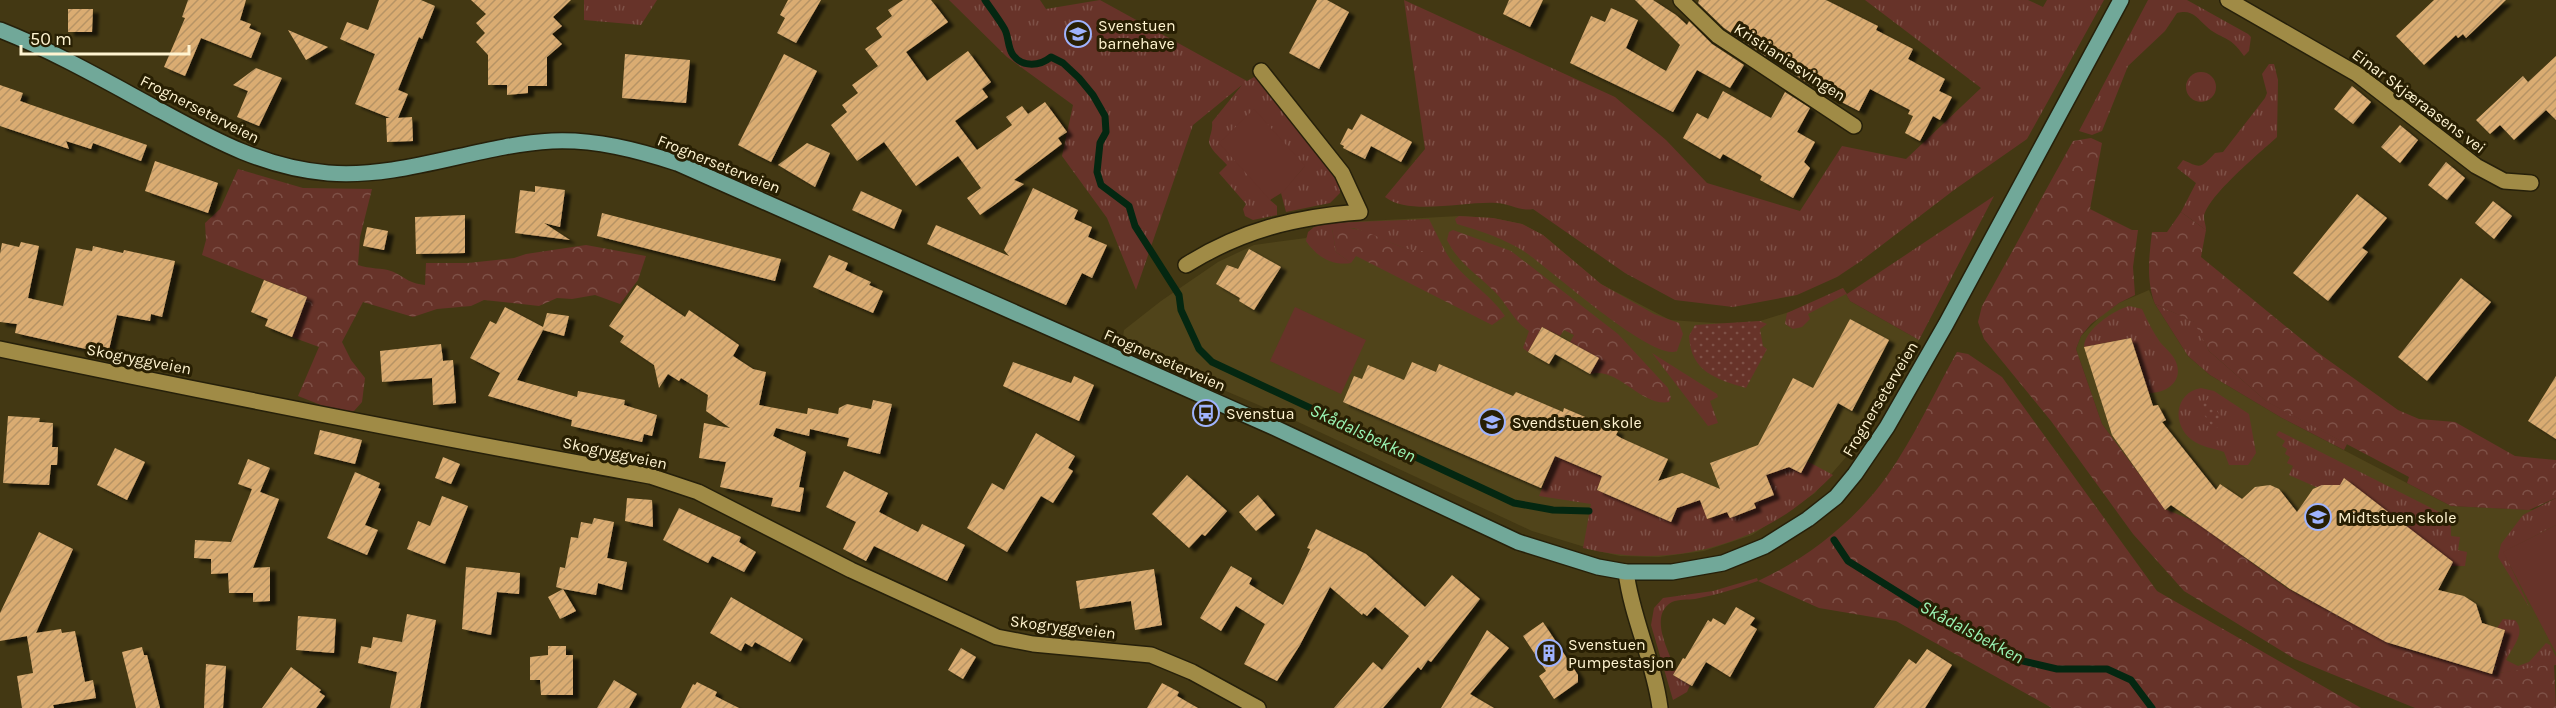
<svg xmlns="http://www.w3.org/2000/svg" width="2556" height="708" viewBox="0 0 2556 708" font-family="Karla,sans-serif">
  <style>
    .built { fill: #50441a }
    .grass { fill: url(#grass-tufts) }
    .forest { fill: url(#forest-crowns) }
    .park { fill: url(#park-dots) }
    .pitch { fill: #673329 }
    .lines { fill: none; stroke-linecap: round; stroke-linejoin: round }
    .stream { stroke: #042711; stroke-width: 7 }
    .building { fill: url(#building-hatch); filter: url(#shadow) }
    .minor-casing { stroke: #26200a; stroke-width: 18 }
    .major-casing { stroke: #26200a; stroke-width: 18 }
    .minor { stroke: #a08b46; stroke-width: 15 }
    .major { stroke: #71a899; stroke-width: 15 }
    .labels { text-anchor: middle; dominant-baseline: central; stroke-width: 6; stroke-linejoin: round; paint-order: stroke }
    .poi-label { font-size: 16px; fill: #fff4d1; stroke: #281f03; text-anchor: start }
    .street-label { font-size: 16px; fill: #fff4d1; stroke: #281f03 }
    .water-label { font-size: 18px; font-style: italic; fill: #9af4b3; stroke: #281f03 }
  </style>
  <defs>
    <pattern id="grass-tufts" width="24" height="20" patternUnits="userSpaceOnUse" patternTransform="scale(1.5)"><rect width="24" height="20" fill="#673329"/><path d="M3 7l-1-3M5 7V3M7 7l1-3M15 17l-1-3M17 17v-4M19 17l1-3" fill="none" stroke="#7e5147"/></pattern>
    <pattern id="forest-crowns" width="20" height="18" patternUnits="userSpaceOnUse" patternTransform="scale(1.5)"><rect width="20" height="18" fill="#673329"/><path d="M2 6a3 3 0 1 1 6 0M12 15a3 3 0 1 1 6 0" fill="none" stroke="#7e5147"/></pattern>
    <pattern id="park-dots" width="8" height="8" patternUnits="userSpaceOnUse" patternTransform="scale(1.5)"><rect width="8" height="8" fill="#673329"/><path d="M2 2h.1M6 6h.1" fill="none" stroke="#7e5147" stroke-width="1.8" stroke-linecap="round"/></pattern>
    <pattern id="building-hatch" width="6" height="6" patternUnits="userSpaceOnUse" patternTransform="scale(1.5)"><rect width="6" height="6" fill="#daac72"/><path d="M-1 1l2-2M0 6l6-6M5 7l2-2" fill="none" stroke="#b69365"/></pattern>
    <filter id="shadow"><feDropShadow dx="6" dy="4" stdDeviation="1.5" flood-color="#0009"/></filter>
  </defs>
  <rect width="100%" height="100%" fill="#433813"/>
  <g class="built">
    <path d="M 1459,216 L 1493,218 L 1522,224 L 1543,235 L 1601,284 L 1670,320 L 1729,324 L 1760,321 L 1805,307 L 1843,288 L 1850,301 L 1919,340 L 1859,442 L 1815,493 L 1752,535 L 1704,551 L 1659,557 L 1620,556 L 1598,551 L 1532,531 L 1296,421 L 1186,374 L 1156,354 L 1123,337 L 1124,330 L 1161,301 L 1218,262 L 1254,245 L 1306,238 L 1314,227 L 1330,223 Z"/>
    <path d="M 2149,290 L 2155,304 L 2188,356 L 2210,375 L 2282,418 L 2451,506 L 2556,511 L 2556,665 L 2492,674 L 2389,643 L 2287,588 L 2194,521 L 2165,510 L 2102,424 L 2076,349 L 2081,336 L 2103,314 L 2119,303 Z"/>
  </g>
  <g class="grass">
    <path d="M 584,0 L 657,0 L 641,25 L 584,20 Z"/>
    <path d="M 949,0 L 1040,0 L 1046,9 L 1100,0 L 1247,81 L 1256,76 L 1339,178 L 1340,193 L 1330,203 L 1286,212 L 1281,193 L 1305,166 L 1270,200 L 1277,206 L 1277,215 L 1253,220 L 1245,216 L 1243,209 L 1246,204 L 1219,173 L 1227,165 C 1222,159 1209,149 1209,141 C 1210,134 1213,130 1212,122 L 1242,85 L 1193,125 L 1136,290 L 1107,218 L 1062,156 L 1073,105 L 1007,57 Z"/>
    <path d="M 1404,0 L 1615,97 L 1666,140 L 1707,183 L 1800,211 L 1842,146 L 1906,159 L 1981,88 L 1865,0 L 2028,0 L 2043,7 L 2047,0 L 2104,0 L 2027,139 L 1954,190 L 1861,261 L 1837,277 L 1797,295 L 1733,307 L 1675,300 L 1625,273 L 1533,209 C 1521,212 1509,203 1496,203 C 1466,201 1409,216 1385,197 L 1425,149 Z"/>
    <path d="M 2148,0 L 2187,0 L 2248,34 L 2251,37 L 2249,51 L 2244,56 C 2229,34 2221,40 2206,26 C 2196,17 2192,9 2177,13 L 2165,31 L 2128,66 L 2102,131 L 2092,135 L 2079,131 Z"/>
    <path d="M 2269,64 L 2274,64 L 2278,80 L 2277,137 C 2262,151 2206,197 2204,217 C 2204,221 2206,226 2206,230 L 2181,212 L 2196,183 L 2177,168 L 2183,160 C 2201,168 2200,169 2215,153 L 2223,152 L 2265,98 L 2267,93 L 2262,74 Z"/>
    <circle cx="2201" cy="87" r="15"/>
    <path d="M 1994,196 L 1919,340 L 1850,301 L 1846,294 L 1808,314 L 1810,319 L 1802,327 L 1793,329 L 1785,324 L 1787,313 L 1843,288 L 1847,294 Z"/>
    <path d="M 1459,216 L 1493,218 L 1522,224 L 1543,235 L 1601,284 L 1654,314 L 1679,323 L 1683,334 L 1677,351 C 1652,362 1549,268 1525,252 C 1505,239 1481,231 1457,224 L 1455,219 Z"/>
    <path d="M 1429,219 L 1444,249 L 1426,254 L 1409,250 L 1354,228 L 1332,228 L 1336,252 L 1351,263 C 1332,266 1317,257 1306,241 L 1308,232 L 1314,227 L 1330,223 Z"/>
    <path d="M 2155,304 L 2195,322 L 2209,351 L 2266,401 L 2347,444 L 2344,450 L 2282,418 L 2210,375 L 2188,356 Z"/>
    <path d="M 2129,306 L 2142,309 C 2147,320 2153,332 2160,342 C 2166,349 2175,356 2177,365 C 2182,383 2165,393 2149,393 L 2131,338 L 2084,347 C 2084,330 2114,310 2129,306 Z"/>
    <path d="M 1652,353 L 1717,394 L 1718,397 L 1710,401 L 1718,423 L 1708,426 Z"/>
    <path d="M 2201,388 L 2214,391 L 2249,414 L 2256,453 L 2248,465 L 2229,465 L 2224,452 C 2213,448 2201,447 2192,440 C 2172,425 2174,393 2201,388 Z"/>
    <path d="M 2279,431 L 2451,518 L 2451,536 L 2460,537 L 2458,550 L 2467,552 L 2465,566 L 2450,566 L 2344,478 L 2339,488 L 2330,485 L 2316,487 L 2289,475 L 2293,466 L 2287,463 L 2290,457 L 2285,454 L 2287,449 L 2282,446 L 2285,441 L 2276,435 Z"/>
    <path d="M 1555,456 L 1602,476 L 1597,490 L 1671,522 L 1677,508 L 1700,500 L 1708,519 L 1727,512 L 1730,518 L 1756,508 L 1754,503 L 1773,495 L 1766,475 L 1789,467 L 1801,473 L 1807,461 L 1833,475 C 1767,543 1676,571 1583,548 L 1591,504 L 1539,496 Z"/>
    <path d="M 2556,498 L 2556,525 L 2504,552 L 2529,607 L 2498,557 L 2501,544 L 2523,515 Z"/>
    <path d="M 1757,578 L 1758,581 C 1738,588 1716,595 1695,599 C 1688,600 1679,599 1672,602 C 1648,615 1669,652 1676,670 L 1673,675 L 1690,685 L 1687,692 L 1673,700 L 1651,625 L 1654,608 L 1663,598 L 1713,591 Z"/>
    <path d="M 2503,619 L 2515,620 C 2527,633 2512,647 2506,660 L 2518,666 L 2529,662 L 2546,643 L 2550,645 L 2556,657 L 2556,665 L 2492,674 L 2505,630 L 2497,628 Z"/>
  </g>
  <g class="forest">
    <path d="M 2091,138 L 2102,143 L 2090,209 L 2132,230 L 2138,230 L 2133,267 L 2135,295 L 2119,303 L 2091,324 L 2081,336 L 2076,349 L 2102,424 L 2165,509 L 2194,521 L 2287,588 L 2389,643 L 2492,674 L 2554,664 L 2556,708 L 2415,708 L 2295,659 L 2184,591 L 2133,534 L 2051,421 L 1984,339 L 1978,322 L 1982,306 L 2073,141 Z"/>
    <path d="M 238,169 L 303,188 L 372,189 L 360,237 L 358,265 C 369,269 383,268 391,271 C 406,277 407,283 425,285 L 426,263 L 468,263 L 514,258 L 526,254 L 586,245 L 646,256 L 638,280 L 620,304 L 595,295 L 572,299 L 557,298 L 539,306 L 484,300 L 471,306 L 437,309 L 413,317 L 363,302 L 342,342 L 351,360 L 365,378 L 362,402 L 354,411 L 336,411 L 298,396 L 319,347 L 292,337 L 307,297 L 202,255 L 206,240 L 205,223 L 220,209 Z"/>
    <path d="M 2181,212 L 2206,230 L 2201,257 L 2317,352 L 2398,410 L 2419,419 L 2455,422 L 2515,456 L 2556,460 L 2556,498 L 2529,510 L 2451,506 L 2407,483 L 2409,477 L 2267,402 L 2209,351 L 2194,322 L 2155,304 C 2146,280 2149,257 2152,232 L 2167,232 Z"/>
    <path d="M 1332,228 C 1339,228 1348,227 1355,229 C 1389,237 1405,258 1444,249 C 1458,276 1488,291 1505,316 L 1492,325 L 1356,256 L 1351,263 L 1336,252 Z"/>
    <path d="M 1453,230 L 1511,251 L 1618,334 L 1668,388 L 1671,398 L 1669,402 C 1641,407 1618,366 1590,374 L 1598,358 L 1570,342 L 1574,335 L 1564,330 L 1560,336 L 1542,327 L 1528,352 L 1523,348 L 1529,331 C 1513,321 1508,305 1495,292 C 1478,275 1458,263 1447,240 L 1449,232 Z"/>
    <path d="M 1957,352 L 1968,354 L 2002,377 L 2157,591 L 2361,708 L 2052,708 L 1896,621 L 1819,608 L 1758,581 C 1808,558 1855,521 1887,476 C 1914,438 1934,393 1957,352 Z"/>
  </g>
  <g class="park">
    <path d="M 1760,321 L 1767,324 L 1760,329 L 1763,346 L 1767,349 L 1746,388 C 1716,379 1691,372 1689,336 L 1695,325 Z"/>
    <path d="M 2208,399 L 2222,418 L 2218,428 L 2211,425 L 2199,407 Z"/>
  </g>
  <g class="pitch">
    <path d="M 1254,109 L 1305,166 L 1283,192 L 1270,200 L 1219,143 Z"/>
    <path d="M 1295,307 L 1366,340 L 1341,394 L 1270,361 Z"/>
    <path d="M 2556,525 L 2556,653 L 2503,552 Z"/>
  </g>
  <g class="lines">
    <g class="stream">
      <path d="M 985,0 C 991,9 998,18 1004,28 C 1009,35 1007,47 1013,55 C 1023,68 1040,66 1051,57 L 1063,63 L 1079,78 L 1093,95 L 1105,116 L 1106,132 L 1100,143 L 1097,172 L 1101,185 L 1129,206 L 1135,226 L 1179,295 L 1181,310 L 1199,349 L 1212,362 L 1514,503 L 1553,510 L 1589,511"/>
      <path d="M 1834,540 L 1848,561 L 1949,624 L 2023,661 L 2057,669 L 2107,669 L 2131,680 L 2152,708"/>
    </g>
  </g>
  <g class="building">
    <path d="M 188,0 L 246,0 L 240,20 L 251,24 L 249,28 L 261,33 L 251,58 L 201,38 L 185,76 L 164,67 L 185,18 L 182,17 Z"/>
    <path d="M 379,0 L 421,0 L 435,6 L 422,39 L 419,37 L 398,90 L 408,94 L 398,118 L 412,117 L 413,141 L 387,142 L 386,118 L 390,118 L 355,104 L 375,54 L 340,39 L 347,22 L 368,30 Z"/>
    <path d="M 471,0 L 571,0 L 553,17 L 562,26 L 552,34 L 562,44 L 547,57 L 547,86 L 528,86 L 528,93 L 507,95 L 507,85 L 488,85 L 488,55 L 476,42 L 485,33 L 476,23 L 486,14 Z"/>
    <path d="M 788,0 L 821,0 L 796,43 L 777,33 L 785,18 L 780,15 Z"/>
    <path d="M 903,0 L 931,0 L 948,22 L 906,52 L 927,81 L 968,51 L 991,82 L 982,89 L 988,97 L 955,121 L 977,150 L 1012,125 L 1006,117 L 1022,106 L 1028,114 L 1045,102 L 1067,132 L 1058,138 L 1062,144 L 1014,180 L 1024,184 L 980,215 L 967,198 L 981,188 L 958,156 L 916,186 L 884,142 L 857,161 L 831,125 L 847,112 L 842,105 L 858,93 L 852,85 L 878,66 L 865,49 L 882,37 L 876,28 L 892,16 L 888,10 Z"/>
    <path d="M 1317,0 L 1327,0 L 1349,12 L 1319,69 L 1289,53 Z"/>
    <path d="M 1509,0 L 1543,0 L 1530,27 L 1503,14 Z"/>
    <path d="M 1635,0 L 1653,0 L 1676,15 L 1687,25 L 1689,21 L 1712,44 L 1744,65 L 1730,88 L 1697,70 L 1673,112 L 1570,63 L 1591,16 L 1605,22 L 1611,8 L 1638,20 L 1626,48 L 1666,71 L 1680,45 Z"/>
    <path d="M 1699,0 L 1826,0 L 1878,26 L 1876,30 L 1913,49 L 1908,59 L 1945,79 L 1939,91 L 1952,97 L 1940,120 L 1933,116 L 1920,141 L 1905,133 L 1913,116 L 1908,114 L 1910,110 L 1870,89 L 1859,111 L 1820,91 L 1795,75 L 1797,72 L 1767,57 L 1724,28 L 1698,3 Z"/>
    <path d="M 2434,0 L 2506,0 L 2466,38 L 2463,34 L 2458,38 L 2456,35 L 2424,65 L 2396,36 Z"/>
    <path d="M 68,9 L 93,9 L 92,32 L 68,32 Z"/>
    <path d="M 288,30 L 328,47 L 306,60 Z"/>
    <path d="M 625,54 L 690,60 L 686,103 L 622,98 Z"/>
    <path d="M 784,54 L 817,71 L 771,162 L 738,145 Z"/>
    <path d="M 2556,56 L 2556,120 L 2546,110 L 2514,140 L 2500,125 L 2490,134 L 2476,120 L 2523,76 L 2528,82 Z"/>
    <path d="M 256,68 L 282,78 L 259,126 L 237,117 L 248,91 L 233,85 Z"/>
    <path d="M 0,85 L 23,93 L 20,101 L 147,145 L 141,161 L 93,143 L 91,149 L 66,141 L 69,149 L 0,126 Z"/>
    <path d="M 2352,86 L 2371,102 L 2353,124 L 2334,109 Z"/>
    <path d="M 1723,91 L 1771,118 L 1785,92 L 1810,108 L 1797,132 L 1815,142 L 1804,162 L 1810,168 L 1793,198 L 1760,180 L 1762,176 L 1723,154 L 1720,159 L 1683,138 L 1697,113 L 1708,119 Z"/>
    <path d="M 1361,114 L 1412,142 L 1401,162 L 1371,146 L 1365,159 L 1343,148 L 1344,146 L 1340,144 L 1348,128 L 1352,130 Z"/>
    <path d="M 2400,125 L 2418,140 L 2400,163 L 2381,147 Z"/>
    <path d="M 807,143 L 830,153 L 815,187 L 778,165 Z"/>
    <path d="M 155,161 L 218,183 L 208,213 L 145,191 Z"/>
    <path d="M 2446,162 L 2465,178 L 2447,200 L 2428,185 Z"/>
    <path d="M 535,186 L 565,190 L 560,227 L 544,223 L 570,240 L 515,233 L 520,190 L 535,192 Z"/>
    <path d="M 1033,188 L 1078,210 L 1074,219 L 1092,227 L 1088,237 L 1107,245 L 1092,278 L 1082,273 L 1066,305 L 927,244 L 936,225 L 1009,256 L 1004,250 Z"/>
    <path d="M 861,191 L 902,210 L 894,229 L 852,210 Z"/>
    <path d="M 2357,194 L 2387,218 L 2362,248 L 2368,252 L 2328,301 L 2293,273 Z"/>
    <path d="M 2493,201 L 2512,216 L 2494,239 L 2475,223 Z"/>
    <path d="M 602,213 L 781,259 L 775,281 L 597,236 Z"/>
    <path d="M 465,215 L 465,253 L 416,254 L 415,217 Z"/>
    <path d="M 367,227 L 388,231 L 384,250 L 363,246 Z"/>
    <path d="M 21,242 L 39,246 L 28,298 L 63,306 L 76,248 L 92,251 L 93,246 L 123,253 L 124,250 L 175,261 L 162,317 L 151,314 L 150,321 L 117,315 L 108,354 L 15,333 L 17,324 L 0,322 L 0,254 L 2,243 L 19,247 Z"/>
    <path d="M 1249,249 L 1281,267 L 1254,310 L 1239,301 L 1240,298 L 1216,284 L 1227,265 L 1238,269 Z"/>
    <path d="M 829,255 L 848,263 L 845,270 L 871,282 L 869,285 L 883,291 L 873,313 L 813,287 Z"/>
    <path d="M 2461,278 L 2491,302 L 2427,381 L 2398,357 Z"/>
    <path d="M 264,280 L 307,297 L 292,337 L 265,326 L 268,319 L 251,312 Z"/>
    <path d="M 637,285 L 685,317 L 689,310 L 739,345 L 733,356 L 753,369 L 766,372 L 759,405 L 807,414 L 808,408 L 838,414 L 839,408 L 847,404 L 871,409 L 873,400 L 892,404 L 880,454 L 847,446 L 849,438 L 810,429 L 809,436 L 776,428 L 773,436 L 806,452 L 799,487 L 804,488 L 800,512 L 771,506 L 773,498 L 720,487 L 726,462 L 699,458 L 704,423 L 730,428 L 706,411 L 708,395 L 681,378 L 679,381 L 668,374 L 659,388 L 654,365 L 620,342 L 624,336 L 609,326 Z"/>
    <path d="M 505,307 L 543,327 L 547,313 L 569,316 L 564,336 L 543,330 L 517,380 L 577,397 L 578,391 L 625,400 L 624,405 L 657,415 L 652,436 L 644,434 L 642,442 L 571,426 L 572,420 L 488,396 L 500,373 L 470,358 L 490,321 L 496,324 Z"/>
    <path d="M 1850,319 L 1889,340 L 1852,411 L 1838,403 L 1801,473 L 1789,467 L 1766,475 L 1774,495 L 1754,503 L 1756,508 L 1730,518 L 1727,512 L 1707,519 L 1700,500 L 1677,508 L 1671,522 L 1597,490 L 1602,476 L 1555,456 L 1541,488 L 1343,402 L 1354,376 L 1362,379 L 1368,365 L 1404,380 L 1412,362 L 1436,372 L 1439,364 L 1513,396 L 1516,392 L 1563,412 L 1564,408 L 1618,431 L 1616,435 L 1621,438 L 1668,459 L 1658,481 L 1682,473 L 1720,489 L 1710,463 L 1758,445 L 1793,378 L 1813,388 Z"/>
    <path d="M 1542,327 L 1599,358 L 1590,374 L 1555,354 L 1549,364 L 1528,352 Z"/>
    <path d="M 2131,338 L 2153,406 L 2158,405 L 2166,420 L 2162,422 L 2216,490 L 2220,484 L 2242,499 L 2255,487 L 2270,485 L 2279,489 L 2297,512 L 2313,489 L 2322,485 L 2340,485 L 2344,478 L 2453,562 L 2438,590 L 2464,596 L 2476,604 L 2482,623 L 2505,630 L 2492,674 L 2386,642 L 2290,589 L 2171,505 L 2165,510 L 2112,435 L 2084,347 Z"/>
    <path d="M 441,344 L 443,361 L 453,360 L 456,403 L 433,405 L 432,378 L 382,382 L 380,351 Z"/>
    <path d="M 1013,362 L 1071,383 L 1074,376 L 1094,385 L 1079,421 L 1003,386 Z"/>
    <path d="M 2556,376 L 2556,439 L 2528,421 Z"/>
    <path d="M 8,416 L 40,418 L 39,422 L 53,423 L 52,447 L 58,447 L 57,465 L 51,465 L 49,485 L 3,483 Z"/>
    <path d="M 320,430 L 362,440 L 355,464 L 314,454 Z"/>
    <path d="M 1036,433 L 1075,456 L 1068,468 L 1073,471 L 1053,503 L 1041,496 L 1007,552 L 967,528 L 992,483 L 1004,490 Z"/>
    <path d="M 115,448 L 145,462 L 127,500 L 97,485 Z"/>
    <path d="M 443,457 L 460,464 L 451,484 L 435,478 Z"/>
    <path d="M 248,459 L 270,468 L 260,492 L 279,499 L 253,568 L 270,567 L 270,601 L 253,602 L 253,593 L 229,593 L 228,573 L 211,574 L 211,559 L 194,558 L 195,540 L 231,542 L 252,489 L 238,484 Z"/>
    <path d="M 844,471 L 888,493 L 879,512 L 918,532 L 922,524 L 965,545 L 947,581 L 874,546 L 866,561 L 843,549 L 856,522 L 826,507 Z"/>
    <path d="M 355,472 L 380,483 L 378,488 L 381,489 L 365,525 L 378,530 L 367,555 L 327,538 Z"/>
    <path d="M 1187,475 L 1227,511 L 1205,536 L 1202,534 L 1189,548 L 1152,514 Z"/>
    <path d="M 1258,495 L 1275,515 L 1256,531 L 1239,512 Z"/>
    <path d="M 442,496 L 468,506 L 445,564 L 407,549 L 418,521 L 430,526 Z"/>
    <path d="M 627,498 L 652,500 L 653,527 L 625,521 Z"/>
    <path d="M 679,508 L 741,537 L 739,542 L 756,552 L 744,572 L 712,556 L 708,563 L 663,540 Z"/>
    <path d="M 594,518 L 614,522 L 607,558 L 627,562 L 622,590 L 598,583 L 596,595 L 563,589 L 576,611 L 560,619 L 548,597 L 563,589 L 556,587 L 560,567 L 565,568 L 571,537 L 578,538 L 581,522 L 592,524 Z"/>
    <path d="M 1316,529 L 1366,554 L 1425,607 L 1452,575 L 1480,599 L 1431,662 L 1428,660 L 1421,670 L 1418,667 L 1383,708 L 1334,708 L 1373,662 L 1382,670 L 1409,636 L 1375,607 L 1367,616 L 1363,613 L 1362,615 L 1330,587 L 1300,645 L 1277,681 L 1244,664 L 1265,624 L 1236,606 L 1221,631 L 1200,618 L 1231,566 L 1252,578 L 1249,584 L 1283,605 L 1300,571 L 1310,549 L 1307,548 Z"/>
    <path d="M 39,532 L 73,549 L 36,633 L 61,629 L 62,633 L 75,631 L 85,682 L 93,680 L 96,698 L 53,705 L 54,708 L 22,708 L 17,676 L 33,673 L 27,636 L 0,641 L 0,613 Z"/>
    <path d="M 466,567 L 520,573 L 519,594 L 497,592 L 491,635 L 462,629 Z"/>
    <path d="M 1154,569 L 1162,625 L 1135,630 L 1131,601 L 1080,609 L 1076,581 Z"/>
    <path d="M 731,597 L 803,639 L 790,662 L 755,642 L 752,647 L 745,643 L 741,651 L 710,633 Z"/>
    <path d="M 1736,607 L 1755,618 L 1750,625 L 1757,629 L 1730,677 L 1706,662 L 1692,686 L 1673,675 L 1683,658 L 1685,659 L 1708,620 L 1711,622 L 1713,618 L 1725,625 Z"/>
    <path d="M 407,614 L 436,620 L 420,708 L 390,708 L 397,672 L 358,663 L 361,646 L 371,648 L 373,637 L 402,642 Z"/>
    <path d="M 298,616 L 336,619 L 334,653 L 296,650 Z"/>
    <path d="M 1543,622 L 1578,675 L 1578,682 L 1554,699 L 1539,676 L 1546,671 L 1523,636 Z"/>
    <path d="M 1487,630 L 1509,648 L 1470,694 L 1494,708 L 1441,708 Z"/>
    <path d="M 548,646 L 566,646 L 566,655 L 573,655 L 573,695 L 541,695 L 540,680 L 530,680 L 530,657 L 548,655 Z"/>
    <path d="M 142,647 L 144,655 L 147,655 L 160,708 L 136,708 L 122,652 Z"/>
    <path d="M 961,648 L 976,657 L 963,679 L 948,670 Z"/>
    <path d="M 1927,649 L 1952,665 L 1925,708 L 1874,708 L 1909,659 L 1916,664 Z"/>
    <path d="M 206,664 L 226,666 L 223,708 L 204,708 Z"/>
    <path d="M 291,667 L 321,690 L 319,692 L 325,696 L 316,708 L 262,708 Z"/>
    <path d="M 614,680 L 637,694 L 629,708 L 597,708 Z"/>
    <path d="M 697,682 L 717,692 L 715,696 L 739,708 L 681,708 L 693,684 L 695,685 Z"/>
    <path d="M 1162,683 L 1179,692 L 1177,696 L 1198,708 L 1147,708 Z"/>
  </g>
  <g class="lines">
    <defs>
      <g id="minor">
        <path d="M 1681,0 L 1718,36 L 1854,126"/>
        <path d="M 2228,0 L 2357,74 L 2476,166 L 2504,181 L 2531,183"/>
        <path d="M 1186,265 C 1242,230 1295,217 1360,212 L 1342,173 L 1261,71"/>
        <path d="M 0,349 C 216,394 432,437 650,476 L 698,492 L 851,570 L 997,637 L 1033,644 L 1151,655 L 1192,672 L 1258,708"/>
        <path d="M 1626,572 C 1632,619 1654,661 1660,708"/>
      </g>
      <path id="major" d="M 0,30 C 56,52 109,83 163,112 C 216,141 266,168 328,173 C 404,179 477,145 552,141 C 595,139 637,150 677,163 L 1273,427 L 1518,542 L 1598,567 L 1626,572 L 1672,572 L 1723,563 L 1765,546 L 1808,519 L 1836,497 L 1855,474 L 1887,427 L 1946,324 L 2121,0"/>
    </defs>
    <use href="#minor" class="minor-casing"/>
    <use href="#major" class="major-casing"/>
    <use href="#minor" class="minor"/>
    <use href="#major" class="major"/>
  </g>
  <defs>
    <symbol id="school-ring" viewBox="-11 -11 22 22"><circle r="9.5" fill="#281f03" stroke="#9fb3fd" stroke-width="1.5"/><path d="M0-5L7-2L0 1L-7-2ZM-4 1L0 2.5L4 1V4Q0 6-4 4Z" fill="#9fb3fd"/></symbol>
    <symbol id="bus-ring" viewBox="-11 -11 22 22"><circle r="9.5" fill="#281f03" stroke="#9fb3fd" stroke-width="1.5"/><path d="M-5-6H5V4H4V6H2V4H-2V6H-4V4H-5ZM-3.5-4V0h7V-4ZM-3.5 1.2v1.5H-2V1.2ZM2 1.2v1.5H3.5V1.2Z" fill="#9fb3fd"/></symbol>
    <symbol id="building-ring" viewBox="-11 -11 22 22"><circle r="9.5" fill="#281f03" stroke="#9fb3fd" stroke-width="1.5"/><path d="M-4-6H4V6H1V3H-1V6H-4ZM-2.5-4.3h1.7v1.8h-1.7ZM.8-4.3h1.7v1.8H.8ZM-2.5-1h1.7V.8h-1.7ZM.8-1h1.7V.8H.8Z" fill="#9fb3fd"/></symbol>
  </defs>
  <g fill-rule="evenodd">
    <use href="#school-ring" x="1063" y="19" width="30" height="30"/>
    <use href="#bus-ring" x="1191" y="398" width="30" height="30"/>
    <use href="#school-ring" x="1477" y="407" width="30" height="30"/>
    <use href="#school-ring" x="2303" y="502" width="30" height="30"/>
    <use href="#building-ring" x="1534" y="638" width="30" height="30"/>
  </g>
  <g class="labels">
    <g class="poi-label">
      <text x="1098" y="25">Svenstuen<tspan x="1098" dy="18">barnehave</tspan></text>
      <text x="1226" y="413">Svenstua</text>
      <text x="1512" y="422">Svendstuen skole</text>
      <text x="2338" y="517">Midtstuen skole</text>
      <text x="1568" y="644">Svenstuen<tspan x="1568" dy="18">Pumpestasjon</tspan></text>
    </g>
    <g class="street-label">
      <text transform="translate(1790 62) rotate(33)">Kristianiasvingen</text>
      <text transform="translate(2419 101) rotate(37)">Einar Skjæraasens vei</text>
      <text transform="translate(200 109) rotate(27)">Frognerseterveien</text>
      <text transform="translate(719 164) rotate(22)">Frognerseterveien</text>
      <text transform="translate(139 359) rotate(11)">Skogryggveien</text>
      <text transform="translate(1165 360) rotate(24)">Frognerseterveien</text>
      <text transform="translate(1880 399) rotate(-59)">Frognerseterveien</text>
      <text transform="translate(615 453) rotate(12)">Skogryggveien</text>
      <text transform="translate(1063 627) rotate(7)">Skogryggveien</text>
    </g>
    <g class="water-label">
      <text transform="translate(1363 433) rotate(25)">Skådalsbekken</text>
      <text transform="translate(1972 632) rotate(28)">Skådalsbekken</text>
    </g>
  </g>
  <path d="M21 45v9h168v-9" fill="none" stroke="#fff4d1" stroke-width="3"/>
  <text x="30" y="45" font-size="18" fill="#fff4d1" stroke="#281f03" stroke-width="4.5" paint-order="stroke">50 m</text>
</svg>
